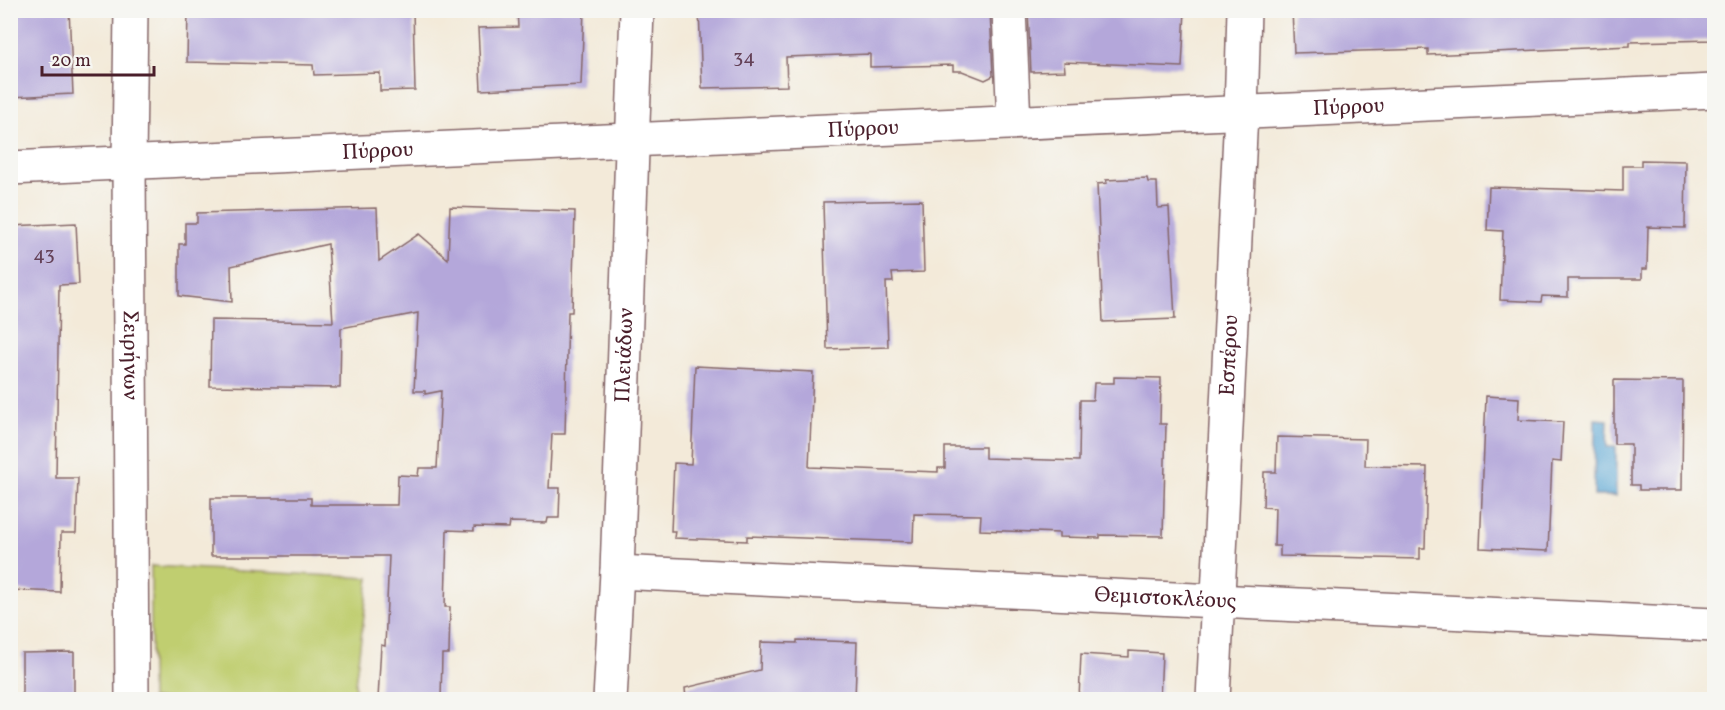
<svg xmlns="http://www.w3.org/2000/svg" width="1725" height="710" viewBox="0 0 1725 710" font-family="Vollkorn,serif">
  <style>
    .green { fill: #c0ce70; stroke: #85764e; stroke-width: 1.5 }
    .water { fill: #5da8d6; stroke: #546480; stroke-width: 1.5 }
    .building { fill: #b4a7da }
    .lines { fill: none; stroke-linecap: round; stroke-linejoin: round }
    .street-casing { stroke: #856668; stroke-width: 36 }
    .street { stroke: #fff; stroke-width: 33 }
    .labels { text-anchor: middle; dominant-baseline: central; stroke-width: 4.5; stroke-linejoin: round; paint-order: stroke }
    .number-label { font-size: 20px; fill: #644157 }
    .street-label { font-size: 22px; fill: #4a1f2b; stroke: #f6f6f2 }
  </style>
  <rect width="100%" height="100%" fill="#f6f6f2"/>
  <filter id="ink" filterUnits="userSpaceOnUse"><feTurbulence type="fractalNoise" baseFrequency=".0167" numOctaves="2"/><feDisplacementMap in="SourceGraphic" scale="12" xChannelSelector="R" yChannelSelector="G"/><feConvolveMatrix kernelMatrix="1 2 1 2 8 2 1 2 1" color-interpolation-filters="sRGB"/></filter>
  <filter id="wash" filterUnits="userSpaceOnUse"><feTurbulence type="fractalNoise" baseFrequency=".008" numOctaves="4" result="noise"/><feDisplacementMap in="SourceGraphic" scale="24" xChannelSelector="R" yChannelSelector="G"/><feGaussianBlur stdDeviation="1.35" result="paint"/><feColorMatrix in="noise" values="0 0 0 0 0 0 0 0 0 0 0 0 0 0 0 0 0 1.4 0 .05"/><feComposite in="paint" operator="in"/></filter>
  <g filter="url(#wash)">
    <rect width="100%" height="100%" fill="#f3ead9"/>
    <path class="green" d="M 151,566 L 369,578 L 355,684 L 356,699 L 151,699 Z"/>
    <path class="water" d="M 1595,419 L 1608,420 L 1607,447 L 1616,447 L 1616,496 L 1594,496 Z"/>
    <g id="blocks">
      <g class="building">
        <path d="M 10,10 L 69,10 L 73,94 L 10,97 Z"/>
        <path d="M 188,10 L 413,10 L 415,90 L 380,91 L 380,73 L 314,75 L 313,65 L 187,62 Z"/>
        <path d="M 517,10 L 584,10 L 581,85 L 481,90 L 478,28 L 518,27 Z"/>
        <path d="M 699,10 L 990,10 L 993,76 L 985,80 L 962,71 L 953,71 L 953,65 L 870,67 L 870,54 L 786,57 L 787,86 L 702,88 Z"/>
        <path d="M 1028,10 L 1185,10 L 1182,67 L 1064,62 L 1065,71 L 1031,72 Z"/>
        <path d="M 1292,10 L 1714,10 L 1714,40 L 1630,42 L 1630,46 L 1428,55 L 1428,49 L 1294,53 Z"/>
        <path d="M 1641,160 L 1686,161 L 1685,228 L 1648,227 L 1647,269 L 1642,269 L 1642,279 L 1568,279 L 1568,297 L 1542,296 L 1541,302 L 1500,300 L 1503,231 L 1487,230 L 1489,187 L 1623,191 L 1623,166 L 1641,166 Z"/>
        <path d="M 1147,178 L 1148,182 L 1157,182 L 1158,208 L 1169,207 L 1175,319 L 1103,322 L 1097,184 L 1107,183 L 1106,180 Z"/>
        <path d="M 922,200 L 924,272 L 892,273 L 893,282 L 886,282 L 888,347 L 827,349 L 823,202 Z"/>
        <path d="M 450,207 L 575,211 L 572,312 L 568,312 L 565,434 L 552,434 L 549,488 L 560,488 L 559,518 L 548,518 L 547,523 L 510,522 L 509,528 L 474,527 L 474,531 L 447,530 L 445,607 L 450,607 L 449,654 L 442,654 L 441,699 L 378,699 L 381,645 L 385,646 L 389,556 L 211,556 L 211,498 L 311,498 L 311,505 L 397,505 L 398,475 L 418,476 L 419,468 L 437,468 L 441,391 L 425,394 L 425,391 L 414,391 L 418,313 L 341,328 L 340,388 L 210,386 L 211,320 L 333,322 L 328,244 L 231,266 L 232,302 L 179,296 L 179,244 L 185,244 L 185,223 L 197,223 L 197,213 L 377,208 L 379,261 L 419,234 L 448,259 Z"/>
        <path d="M 76,223 L 79,284 L 59,285 L 56,478 L 78,478 L 76,533 L 61,533 L 60,592 L 10,590 L 10,226 Z"/>
        <path d="M 695,366 L 813,372 L 809,467 L 938,472 L 938,468 L 945,468 L 945,447 L 985,447 L 985,458 L 1079,461 L 1080,400 L 1093,400 L 1094,383 L 1114,383 L 1114,377 L 1161,378 L 1160,424 L 1166,424 L 1163,536 L 1100,535 L 1100,538 L 1059,537 L 1059,533 L 980,530 L 981,515 L 914,514 L 913,542 L 747,536 L 747,541 L 674,538 L 675,531 L 671,531 L 674,463 L 691,464 Z"/>
        <path d="M 1614,380 L 1683,381 L 1682,490 L 1639,490 L 1639,485 L 1631,485 L 1631,444 L 1614,444 Z"/>
        <path d="M 1486,396 L 1519,398 L 1518,420 L 1563,422 L 1561,462 L 1552,461 L 1548,551 L 1480,548 Z"/>
        <path d="M 1277,437 L 1366,439 L 1365,466 L 1427,467 L 1425,548 L 1420,548 L 1420,559 L 1280,556 L 1280,546 L 1274,546 L 1275,508 L 1263,507 L 1264,472 L 1276,472 Z"/>
        <path d="M 797,640 L 857,642 L 855,699 L 686,699 L 685,688 L 760,670 L 761,642 L 797,643 Z"/>
        <path d="M 1129,651 L 1162,653 L 1160,699 L 1079,699 L 1081,654 L 1129,657 Z"/>
        <path d="M 74,652 L 74,699 L 22,699 L 22,653 Z"/>
      </g>
    </g>
  </g>
  <g filter="url(#ink)">
    <use href="#blocks" fill-opacity="0" stroke="#856668" stroke-width="1.5"/>
    <g class="lines">
      <defs>
        <g id="street">
          <path id="s1" d="M 131,10 L 129,162 L 132,700"/>
          <path d="M 1009,10 L 1014,122"/>
          <path id="s2" d="M 10,168 L 1714,91"/>
          <path id="s3" d="M 617,572 L 1714,625"/>
          <path id="s4" d="M 610,700 L 617,572 L 637,10"/>
          <path id="s5" d="M 1213,700 L 1241,113 L 1244,10"/>
        </g>
      </defs>
      <use href="#street" class="street-casing"/>
      <use href="#street" class="street"/>
    </g>
  </g>
  <g class="labels">
    <g class="number-label">
      <text x="744" y="58">34</text>
      <text x="44" y="255">43</text>
    </g>
    <g class="street-label">
      <text stroke="none"><textPath href="#s2" startOffset="1340">Πύρρου</textPath></text>
      <text stroke="none"><textPath href="#s2" startOffset="854">Πύρρου</textPath></text>
      <text stroke="none"><textPath href="#s2" startOffset="368">Πύρρου</textPath></text>
      <text stroke="none"><textPath href="#s1" startOffset="345">Σειρήνων</textPath></text>
      <text stroke="none"><textPath href="#s4" startOffset="345">Πλειάδων</textPath></text>
      <text stroke="none"><textPath href="#s5" startOffset="345">Εσπέρου</textPath></text>
      <text stroke="none"><textPath href="#s3" startOffset="549">Θεμιστοκλέους</textPath></text>
    </g>
  </g>
  <rect width="1725" height="710" fill="none" stroke="#f6f6f2" stroke-width="36"/>
  <path d="M42 66v9h112v-9" fill="none" stroke="#4a1f2b" stroke-width="3"/>
  <text x="51" y="66" font-size="18" fill="#4a1f2b" stroke="#f6f6f2" stroke-width="4.5" paint-order="stroke">20 m</text>
</svg>
